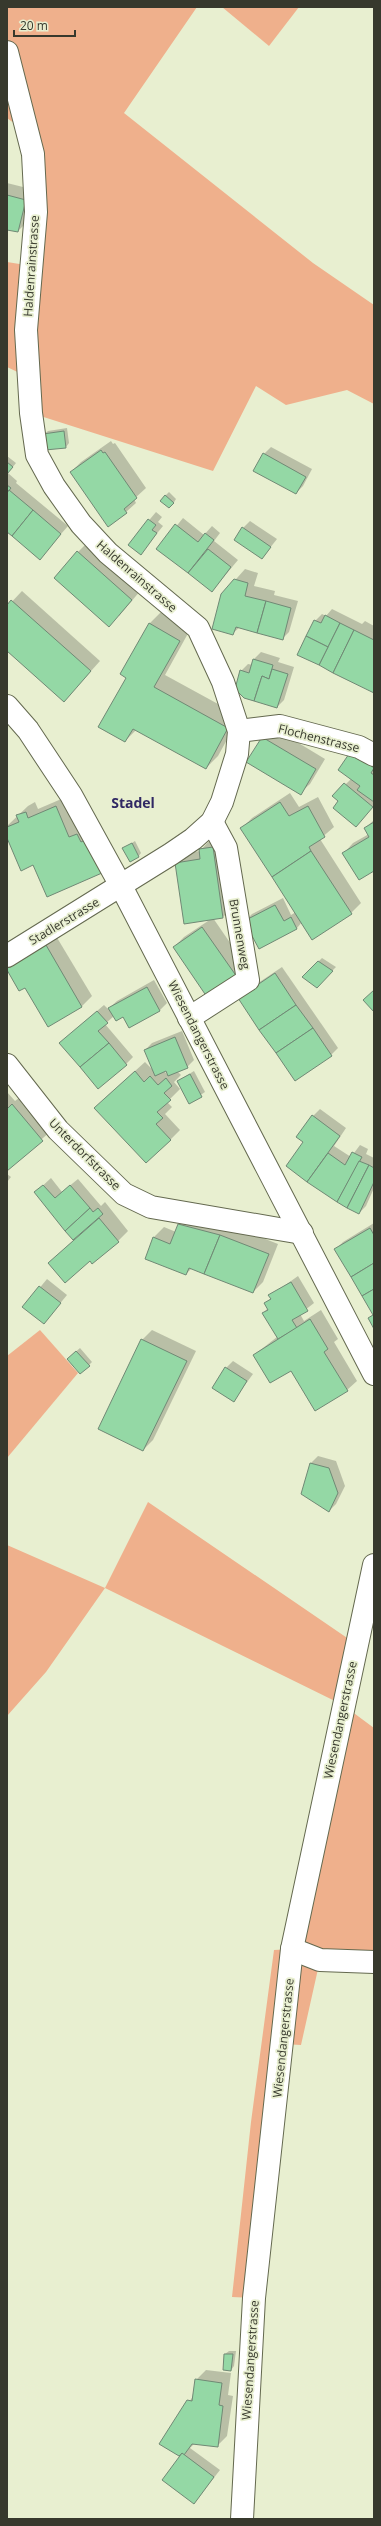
<svg xmlns="http://www.w3.org/2000/svg" width="381" height="2526" viewBox="0 0 381 2526" font-family="'Open Sans',sans-serif">
  <style>
    .green { fill: #efb08c }
    .shadow { fill: #0003; fill-rule: evenodd }
    .building { fill: #94d8a5; stroke: #708975 }
    .lines { fill: none; stroke-linecap: round; stroke-linejoin: round }
    .minor-casing { stroke: #64694f; stroke-width: 24 }
    .major-casing { stroke: #64694f; stroke-width: 24 }
    .minor { stroke: #fff; stroke-width: 22 }
    .major { stroke: #fff; stroke-width: 22 }
    .labels { text-anchor: middle; dominant-baseline: central; stroke-width: 3.5; stroke-linejoin: round; paint-order: stroke }
    .street-label { font-size: 12px; fill: #37392d; stroke: #e8efd0 }
    .quarter-label { font-size: 14px; font-weight: bold; fill: #302863; stroke: #e8efd0 }
  </style>
  <rect width="100%" height="100%" fill="#e8efd0"/>
  <g class="green">
    <path d="M 7,7 L 197,7 L 124,113 L 313,263 L 374,305 L 374,404 L 347,390 L 286,405 L 256,386 L 213,471 L 31,413 L 28,377 L 7,367 L 7,262 L 32,266 L 26,132 L 7,118 Z"/>
    <path d="M 222,7 L 299,7 L 269,46 Z"/>
    <path d="M 40,1330 L 78,1373 L 7,1458 L 7,1356 Z"/>
    <path d="M 148,1502 L 356,1644 L 343,1705 L 374,1728 L 374,1962 L 320,1960 L 301,2045 L 283,2044 L 254,2298 L 232,2297 L 251,2122 L 274,1950 L 292,1949 L 343,1705 L 105,1588 L 46,1672 L 7,1716 L 7,1545 L 105,1588 Z"/>
  </g>
  <g class="shadow">
    <path d="M 7,183 L 35,190 L 28,221 L 18,231 L 7,229 Z"/>
    <path d="M 67,428 L 69,443 L 66,447 L 44,434 L 48,431 Z"/>
    <path d="M 111,441 L 113,444 L 115,443 L 146,488 L 134,499 L 136,503 L 126,512 L 71,472 L 81,462 Z"/>
    <path d="M 271,447 L 312,469 L 303,486 L 296,493 L 255,470 L 264,454 Z"/>
    <path d="M 7,456 L 16,463 L 8,473 L 17,481 L 16,483 L 68,526 L 40,558 L 7,531 Z"/>
    <path d="M 169,492 L 176,499 L 173,504 L 165,496 Z"/>
    <path d="M 156,512 L 162,517 L 158,522 L 163,526 L 141,553 L 129,544 Z"/>
    <path d="M 183,518 L 204,535 L 212,526 L 220,533 L 214,541 L 238,560 L 212,591 L 158,549 Z"/>
    <path d="M 250,521 L 277,539 L 262,558 L 243,528 Z"/>
    <path d="M 88,542 L 141,590 L 119,616 L 78,552 Z"/>
    <path d="M 245,569 L 258,573 L 254,586 L 275,591 L 274,595 L 298,601 L 289,632 L 282,639 L 240,627 L 233,633 L 222,595 Z"/>
    <path d="M 22,591 L 100,661 L 64,701 L 7,650 L 7,607 Z"/>
    <path d="M 332,609 L 362,624 L 365,621 L 374,626 L 374,692 L 315,621 L 322,614 L 326,616 Z"/>
    <path d="M 161,612 L 191,628 L 165,675 L 240,716 L 218,756 L 206,768 L 136,730 L 125,741 L 127,677 L 149,624 Z"/>
    <path d="M 261,652 L 280,658 L 278,662 L 294,667 L 284,700 L 277,707 L 241,671 L 248,664 L 253,665 L 254,659 Z"/>
    <path d="M 272,727 L 325,759 L 310,784 L 300,793 L 247,762 Z"/>
    <path d="M 374,756 L 374,805 L 356,826 L 334,796 Z"/>
    <path d="M 290,793 L 299,807 L 318,797 L 334,827 L 320,839 L 361,903 L 351,913 L 302,922 L 297,928 L 259,948 L 245,921 L 252,914 L 283,898 L 291,915 L 296,912 L 242,828 L 252,818 Z"/>
    <path d="M 66,797 L 111,863 L 34,864 L 7,835 L 7,826 L 28,806 L 35,802 L 38,809 Z"/>
    <path d="M 374,820 L 374,870 L 344,853 L 353,843 L 369,834 L 365,828 Z"/>
    <path d="M 222,838 L 233,907 L 223,917 L 213,918 L 246,966 L 236,976 L 174,947 L 184,937 L 211,919 L 176,863 L 186,853 L 200,851 L 210,840 Z"/>
    <path d="M 135,841 L 141,853 L 138,857 L 124,848 Z"/>
    <path d="M 56,936 L 92,996 L 82,1006 L 48,1026 L 25,987 L 7,969 Z"/>
    <path d="M 322,958 L 336,967 L 317,986 L 303,977 Z"/>
    <path d="M 282,967 L 338,1048 L 331,1055 L 246,991 Z"/>
    <path d="M 154,980 L 167,1003 L 160,1010 L 129,1027 L 123,1016 L 114,1016 L 105,1024 L 133,1057 L 126,1064 L 60,1043 L 104,1005 L 108,1009 L 117,1001 Z"/>
    <path d="M 182,1031 L 194,1060 L 187,1067 L 177,1071 L 181,1075 L 174,1082 L 180,1089 L 167,1102 L 172,1107 L 165,1114 L 180,1130 L 170,1140 L 105,1098 L 145,1062 L 154,1071 L 145,1050 L 152,1043 ZM 166,1070 L 169,1076 L 164,1071 Z"/>
    <path d="M 194,1071 L 205,1092 L 190,1102 L 178,1081 Z"/>
    <path d="M 7,1092 L 15,1101 L 23,1095 L 52,1130 L 7,1170 Z"/>
    <path d="M 320,1109 L 346,1128 L 334,1146 L 351,1157 L 360,1145 L 368,1149 L 366,1154 L 374,1158 L 374,1188 L 366,1206 L 359,1213 L 337,1201 L 287,1166 L 305,1142 L 313,1116 Z"/>
    <path d="M 7,1174 L 11,1177 L 7,1182 Z"/>
    <path d="M 51,1178 L 62,1192 L 78,1179 L 101,1206 L 105,1202 L 128,1231 L 118,1241 L 90,1260 L 49,1263 L 74,1240 L 46,1207 L 47,1206 L 36,1192 Z"/>
    <path d="M 189,1214 L 230,1225 L 278,1244 L 263,1282 L 253,1292 L 192,1268 L 186,1274 L 146,1258 L 154,1237 L 164,1227 L 176,1232 L 179,1224 Z"/>
    <path d="M 374,1223 L 374,1327 L 369,1318 L 374,1314 L 336,1249 L 343,1242 Z"/>
    <path d="M 298,1276 L 314,1303 L 300,1314 L 304,1321 L 321,1310 L 338,1339 L 334,1342 L 357,1381 L 347,1390 L 254,1355 L 277,1337 L 263,1313 L 268,1308 L 265,1304 L 271,1298 L 270,1296 Z"/>
    <path d="M 47,1279 L 67,1295 L 44,1323 L 24,1307 Z"/>
    <path d="M 152,1330 L 196,1351 L 153,1440 L 143,1450 L 142,1340 Z"/>
    <path d="M 80,1348 L 92,1362 L 89,1365 L 72,1355 Z"/>
    <path d="M 233,1361 L 253,1374 L 233,1401 L 226,1368 Z"/>
    <path d="M 318,1456 L 336,1461 L 345,1486 L 336,1504 L 329,1511 L 303,1493 L 311,1463 Z"/>
    <path d="M 229,2351 L 236,2351 L 234,2366 L 231,2370 L 225,2354 Z"/>
    <path d="M 206,2370 L 231,2373 L 228,2395 L 233,2396 L 227,2436 L 217,2446 L 194,2444 L 190,2448 L 220,2470 L 194,2503 L 181,2456 L 160,2443 L 194,2395 L 196,2380 Z"/>
  </g>
  <g class="building">
    <path d="M 7,195 L 26,200 L 18,232 L 7,230 Z"/>
    <path d="M 64,431 L 66,448 L 45,450 L 43,434 Z"/>
    <path d="M 101,450 L 103,453 L 105,452 L 137,498 L 124,509 L 127,513 L 108,527 L 70,472 Z"/>
    <path d="M 263,453 L 306,477 L 296,494 L 253,471 Z"/>
    <path d="M 7,462 L 13,467 L 7,474 Z"/>
    <path d="M 7,485 L 11,488 L 7,493 Z"/>
    <path d="M 9,490 L 33,510 L 12,536 L 7,532 L 7,493 Z"/>
    <path d="M 165,495 L 174,503 L 169,508 L 160,501 Z"/>
    <path d="M 33,510 L 61,534 L 40,560 L 12,536 Z"/>
    <path d="M 148,519 L 156,525 L 152,530 L 157,533 L 141,555 L 128,545 Z"/>
    <path d="M 175,524 L 198,542 L 205,533 L 214,540 L 188,573 L 156,549 Z"/>
    <path d="M 242,527 L 271,547 L 262,559 L 234,540 Z"/>
    <path d="M 208,549 L 231,567 L 212,592 L 188,573 Z"/>
    <path d="M 77,551 L 132,600 L 109,627 L 54,578 Z"/>
    <path d="M 234,579 L 248,583 L 245,596 L 266,601 L 257,633 L 236,627 L 233,635 L 212,629 L 221,594 Z"/>
    <path d="M 11,600 L 91,671 L 64,702 L 7,651 L 7,605 Z"/>
    <path d="M 266,601 L 291,608 L 283,640 L 257,633 Z"/>
    <path d="M 325,615 L 340,623 L 328,647 L 306,636 L 314,620 L 321,623 Z"/>
    <path d="M 149,623 L 180,641 L 154,687 L 228,728 L 206,769 L 133,729 L 125,742 L 98,727 L 126,678 L 120,674 Z"/>
    <path d="M 340,623 L 354,630 L 333,673 L 319,665 Z"/>
    <path d="M 354,630 L 374,640 L 374,693 L 333,673 Z"/>
    <path d="M 306,636 L 328,647 L 319,665 L 297,655 Z"/>
    <path d="M 253,659 L 273,665 L 269,679 L 262,676 L 254,701 L 244,698 L 235,689 L 240,670 L 249,673 Z"/>
    <path d="M 272,669 L 288,674 L 277,708 L 254,701 L 262,676 L 269,679 Z"/>
    <path d="M 262,737 L 316,769 L 301,795 L 246,762 Z"/>
    <path d="M 351,751 L 374,768 L 371,773 L 374,775 L 374,802 L 357,790 L 360,786 L 338,770 Z"/>
    <path d="M 344,783 L 373,807 L 356,827 L 333,808 L 338,801 L 332,796 Z"/>
    <path d="M 280,802 L 289,816 L 308,806 L 325,837 L 309,847 L 311,851 L 272,877 L 240,828 Z"/>
    <path d="M 56,806 L 69,837 L 77,834 L 81,842 L 87,839 L 102,873 L 47,897 L 33,865 L 21,871 L 7,838 L 7,827 L 19,822 L 16,815 L 26,812 L 28,818 Z"/>
    <path d="M 374,822 L 374,871 L 359,880 L 342,853 L 369,837 L 364,828 Z"/>
    <path d="M 132,843 L 139,857 L 130,862 L 122,848 Z"/>
    <path d="M 213,847 L 223,918 L 184,924 L 175,863 L 200,859 L 199,849 Z"/>
    <path d="M 311,851 L 352,914 L 312,940 L 272,877 Z"/>
    <path d="M 275,905 L 284,921 L 291,917 L 297,929 L 259,949 L 244,921 Z"/>
    <path d="M 202,927 L 237,977 L 207,997 L 173,947 Z"/>
    <path d="M 46,945 L 82,1007 L 48,1027 L 25,988 L 19,991 L 7,970 L 7,968 Z"/>
    <path d="M 318,961 L 333,971 L 317,988 L 302,977 Z"/>
    <path d="M 275,973 L 296,1005 L 259,1030 L 238,998 Z"/>
    <path d="M 147,987 L 160,1011 L 129,1028 L 123,1017 L 116,1021 L 108,1008 Z"/>
    <path d="M 374,990 L 374,1012 L 363,1000 Z"/>
    <path d="M 296,1005 L 313,1028 L 276,1053 L 259,1030 Z"/>
    <path d="M 97,1011 L 108,1023 L 98,1031 L 109,1043 L 80,1067 L 59,1043 Z"/>
    <path d="M 313,1028 L 332,1056 L 295,1081 L 276,1053 Z"/>
    <path d="M 175,1037 L 188,1068 L 168,1076 L 166,1071 L 155,1076 L 144,1050 Z"/>
    <path d="M 109,1043 L 127,1065 L 98,1089 L 80,1067 Z"/>
    <path d="M 135,1071 L 144,1082 L 150,1076 L 158,1085 L 166,1078 L 172,1086 L 164,1093 L 171,1100 L 157,1112 L 163,1118 L 156,1124 L 171,1140 L 146,1163 L 94,1108 Z"/>
    <path d="M 190,1074 L 202,1097 L 189,1104 L 177,1081 Z"/>
    <path d="M 12,1104 L 43,1141 L 7,1171 L 7,1109 Z"/>
    <path d="M 312,1115 L 340,1136 L 307,1182 L 286,1166 L 303,1142 L 296,1137 Z"/>
    <path d="M 352,1152 L 362,1157 L 337,1202 L 307,1182 L 328,1153 L 345,1165 Z"/>
    <path d="M 359,1161 L 369,1165 L 347,1208 L 337,1202 Z"/>
    <path d="M 369,1165 L 374,1168 L 374,1182 L 359,1214 L 347,1208 Z"/>
    <path d="M 43,1185 L 55,1198 L 70,1185 L 90,1208 L 65,1231 L 34,1192 Z"/>
    <path d="M 90,1208 L 93,1212 L 98,1208 L 103,1214 L 73,1240 L 65,1231 Z"/>
    <path d="M 99,1218 L 119,1242 L 92,1264 L 90,1261 L 65,1283 L 48,1263 Z"/>
    <path d="M 178,1224 L 220,1235 L 204,1274 L 189,1268 L 186,1275 L 145,1259 L 153,1237 L 170,1244 Z"/>
    <path d="M 370,1228 L 374,1235 L 374,1263 L 351,1277 L 334,1249 Z"/>
    <path d="M 220,1235 L 269,1254 L 253,1293 L 204,1274 Z"/>
    <path d="M 374,1263 L 374,1289 L 362,1296 L 351,1277 Z"/>
    <path d="M 291,1282 L 308,1311 L 292,1320 L 297,1328 L 278,1339 L 262,1313 L 268,1310 L 264,1303 L 271,1299 L 268,1295 Z"/>
    <path d="M 39,1286 L 61,1303 L 44,1324 L 22,1307 Z"/>
    <path d="M 374,1289 L 374,1329 L 368,1318 L 373,1315 L 362,1296 Z"/>
    <path d="M 310,1319 L 328,1349 L 324,1352 L 348,1391 L 315,1411 L 291,1371 L 270,1383 L 253,1355 Z"/>
    <path d="M 141,1339 L 187,1361 L 143,1451 L 98,1429 Z"/>
    <path d="M 76,1351 L 90,1366 L 80,1374 L 67,1359 Z"/>
    <path d="M 225,1367 L 247,1381 L 234,1402 L 212,1388 Z"/>
    <path d="M 310,1463 L 329,1468 L 338,1493 L 329,1512 L 301,1494 Z"/>
    <path d="M 224,2354 L 233,2354 L 231,2371 L 223,2370 Z"/>
    <path d="M 195,2379 L 222,2383 L 219,2405 L 223,2406 L 218,2447 L 192,2444 L 184,2455 L 182,2453 L 179,2456 L 159,2444 L 187,2400 L 192,2401 Z"/>
    <path d="M 182,2453 L 214,2477 L 194,2504 L 162,2480 Z"/>
  </g>
  <g class="lines">
    <defs>
      <g id="minor">
        <path d="M 7,52 L 33,154 L 36,212 L 26,330 L 31,413 L 37,455 L 54,486 L 81,524 L 108,553 L 198,628 L 223,682 L 239,731 L 237,754 L 222,802 L 212,822 L 193,839 L 171,854 L 7,956"/>
        <path d="M 239,731 L 280,726 L 359,747 L 374,755"/>
        <path d="M 189,1018 L 248,980 L 226,848 L 212,822"/>
        <path d="M 7,1065 L 58,1130 L 124,1194 L 151,1207 L 302,1233"/>
        <path d="M 292,1949 L 320,1960 L 374,1962"/>
      </g>
      <g id="major">
        <path d="M 7,706 L 28,730 L 71,795 L 121,886 L 374,1374"/>
        <path d="M 242,2519 L 254,2298 L 292,1949 L 374,1565"/>
      </g>
    </defs>
    <use href="#minor" class="minor-casing"/>
    <use href="#major" class="major-casing"/>
    <use href="#minor" class="minor"/>
    <use href="#major" class="major"/>
  </g>
  <g class="labels">
    <g class="street-label">
      <text transform="translate(31 266) rotate(-86)">Haldenrainstrasse</text>
      <text transform="translate(137 576) rotate(41)">Haldenrainstrasse</text>
      <text transform="translate(319 738) rotate(14)">Flochenstrasse</text>
      <text transform="translate(64 921) rotate(-31)">Stadlerstrasse</text>
      <text transform="translate(240 934) rotate(80)">Brunnenweg</text>
      <text transform="translate(199 1035) rotate(63)">Wiesendangerstrasse</text>
      <text transform="translate(85 1154) rotate(45)">Unterdorfstrasse</text>
      <text transform="translate(340 1720) rotate(-78)">Wiesendangerstrasse</text>
      <text transform="translate(283 2038) rotate(-84)">Wiesendangerstrasse</text>
      <text transform="translate(250 2360) rotate(-86)">Wiesendangerstrasse</text>
    </g>
    <g class="quarter-label">
      <text x="133" y="802">Stadel</text>
    </g>
  </g>
  <rect width="381" height="2526" fill="none" stroke="#37392d" stroke-width="16"/>
  <path d="M14 30v6h61v-6" fill="none" stroke="#37392d" stroke-width="2"/>
  <text x="20" y="30" font-size="12" fill="#37392d" stroke="#e8efd0" stroke-width="3" paint-order="stroke">20 m</text>
</svg>
